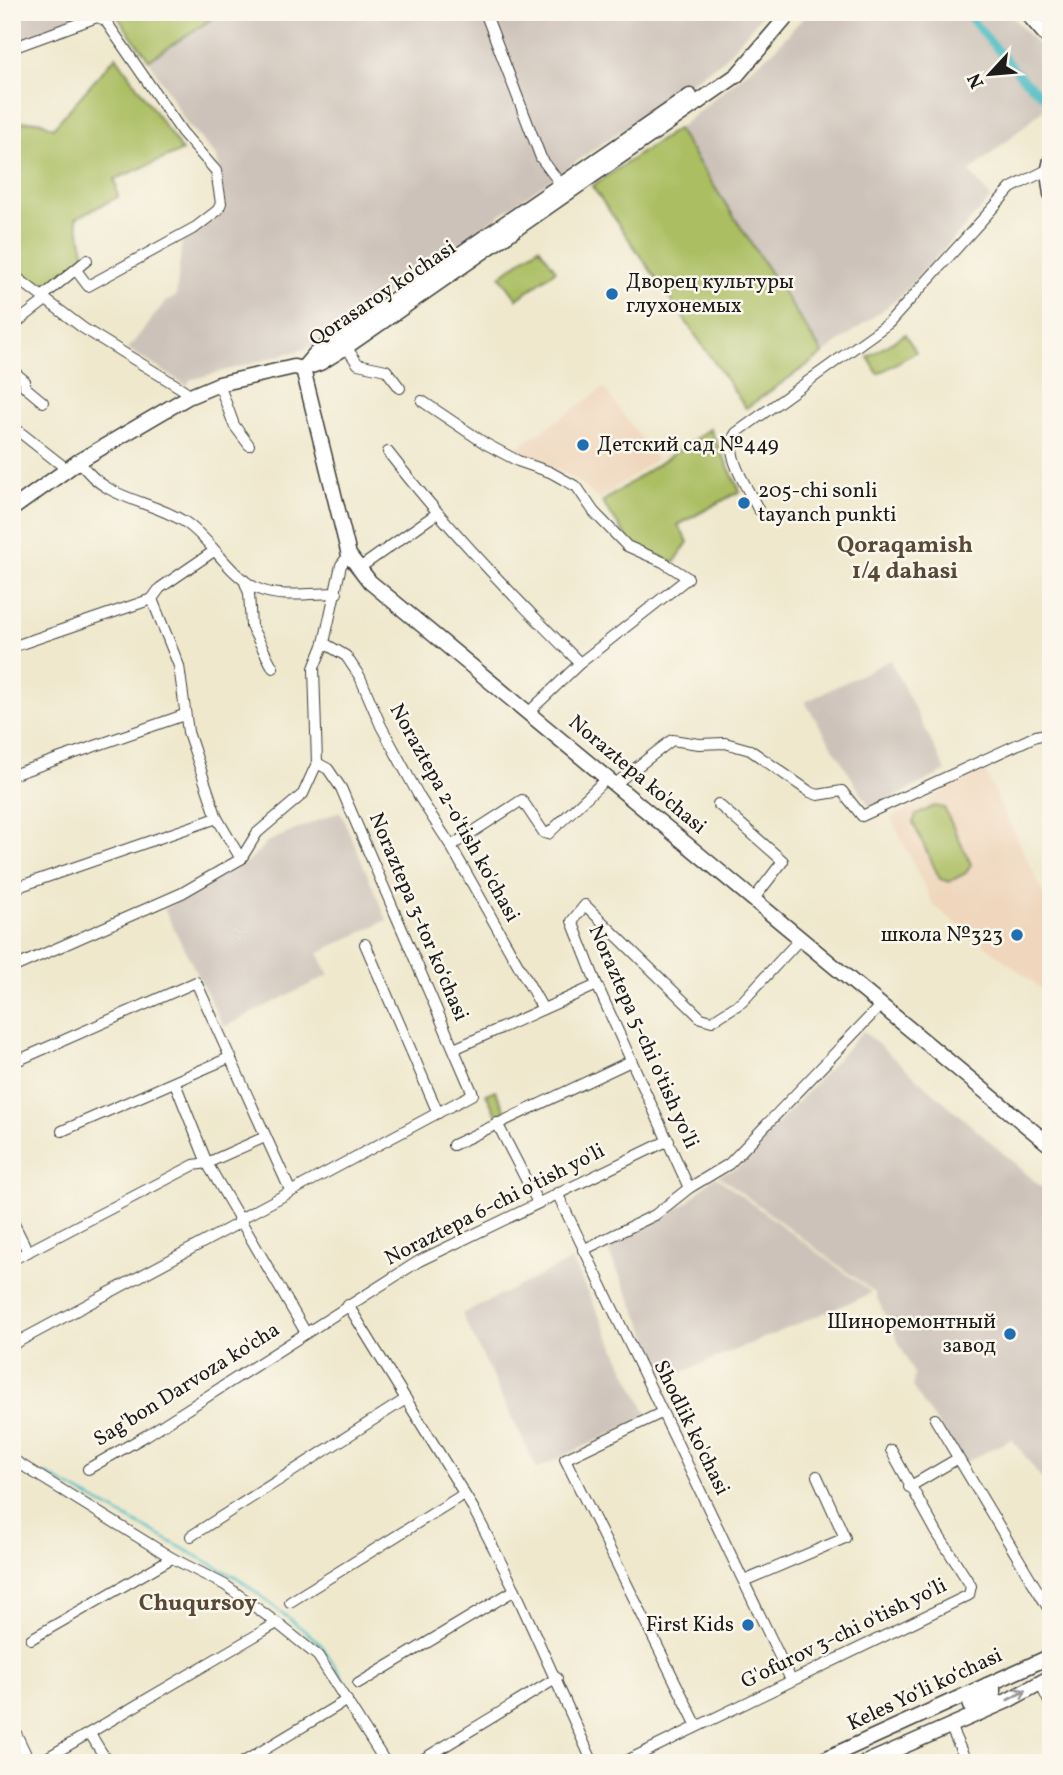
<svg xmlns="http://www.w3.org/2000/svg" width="1063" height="1775" viewBox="0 0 1063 1775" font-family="Vollkorn,serif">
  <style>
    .built { fill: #efd6bc }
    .industrial { fill: #cdc2b9 }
    .green { fill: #abbe62; stroke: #646d3f; stroke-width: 2 }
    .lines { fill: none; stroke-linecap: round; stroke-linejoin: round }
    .stream { stroke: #4fbec5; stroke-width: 2.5 }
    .canal { stroke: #4fbec5; stroke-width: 8 }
    .street-casing { stroke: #3c3b37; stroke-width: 12 }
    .secondary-casing { stroke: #3c3b37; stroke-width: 17 }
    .primary-casing { stroke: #3c3b37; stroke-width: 17 }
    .street { stroke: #fff; stroke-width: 10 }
    .secondary { stroke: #fff; stroke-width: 14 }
    .primary { stroke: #fff; stroke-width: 14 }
    .oneway { stroke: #999 }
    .poi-dot { fill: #1f6fb2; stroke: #fbf7ec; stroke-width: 2.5 }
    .labels { text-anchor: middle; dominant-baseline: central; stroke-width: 5; stroke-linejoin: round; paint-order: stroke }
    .poi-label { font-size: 21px; fill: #1c1c1c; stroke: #fbf7ec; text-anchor: start }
    .street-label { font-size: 21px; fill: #1c1c1c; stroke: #fbf7ec }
    .neighbourhood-label { font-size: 23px; font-weight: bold; fill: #5a4836; stroke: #fbf7ec }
  </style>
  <rect width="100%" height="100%" fill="#fbf7ec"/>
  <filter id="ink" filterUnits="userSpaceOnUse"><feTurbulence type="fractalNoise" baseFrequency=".0143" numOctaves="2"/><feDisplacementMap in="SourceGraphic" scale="14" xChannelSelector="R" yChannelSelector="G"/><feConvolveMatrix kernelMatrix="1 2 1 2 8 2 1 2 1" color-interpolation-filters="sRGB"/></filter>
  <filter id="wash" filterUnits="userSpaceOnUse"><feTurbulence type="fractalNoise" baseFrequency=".00686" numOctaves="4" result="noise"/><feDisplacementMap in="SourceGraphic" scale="28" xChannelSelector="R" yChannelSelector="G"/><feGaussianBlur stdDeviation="1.57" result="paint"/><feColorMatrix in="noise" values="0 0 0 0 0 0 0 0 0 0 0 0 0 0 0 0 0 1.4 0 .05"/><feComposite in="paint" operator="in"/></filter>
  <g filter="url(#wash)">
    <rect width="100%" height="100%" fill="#efe8cd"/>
    <g class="built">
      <path d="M 604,388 L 656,459 L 599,500 L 577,480 L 515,449 Z"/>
      <path d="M 984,770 L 1045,896 L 1051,894 L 1051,996 L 934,906 L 891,818 Z"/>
    </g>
    <g class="industrial">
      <path d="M 12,12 L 88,12 L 12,44 Z"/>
      <path d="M 222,12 L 765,12 L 724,59 L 308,348 L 190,380 L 187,386 L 128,349 L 165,302 L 176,297 L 182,240 L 225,210 L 221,177 L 217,157 L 187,124 L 149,60 Z"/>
      <path d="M 808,12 L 1008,12 L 1051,60 L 1051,103 L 970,172 L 991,198 L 899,298 L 823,354 L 677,129 L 774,50 Z"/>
      <path d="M 890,660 L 946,771 L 871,809 L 805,702 Z"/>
      <path d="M 340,811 L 387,920 L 318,953 L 329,975 L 224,1027 L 164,909 L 249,861 L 267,842 Z"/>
      <path d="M 863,1031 L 1051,1195 L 1051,1491 L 1012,1439 L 964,1463 L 913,1388 L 914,1374 L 874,1292 L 718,1175 L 737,1168 Z"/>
      <path d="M 715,1176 L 872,1293 L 668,1378 L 605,1245 L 686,1204 Z"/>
      <path d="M 572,1260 L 648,1416 L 537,1469 L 462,1314 Z"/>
    </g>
    <g class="green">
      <path d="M 114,12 L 222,12 L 149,60 Z"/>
      <path d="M 116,56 L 182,151 L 115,179 L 118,197 L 76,218 L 85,255 L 43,290 L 12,266 L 12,122 L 40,121 L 53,128 Z"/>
      <path d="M 677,129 L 823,354 L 746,408 L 592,186 Z"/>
      <path d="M 539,247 L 556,270 L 517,299 L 500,276 Z"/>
      <path d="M 905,334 L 916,352 L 878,374 L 868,357 Z"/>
      <path d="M 710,429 L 740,491 L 678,525 L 688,542 L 674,563 L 631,543 L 602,502 Z"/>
      <path d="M 934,806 L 944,808 L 971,864 L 966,873 L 949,882 L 940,879 L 913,823 L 916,815 Z"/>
      <path d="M 495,1090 L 506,1112 L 497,1116 L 486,1094 Z"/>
    </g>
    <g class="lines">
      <path class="stream" d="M 46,1474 L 239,1579 L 320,1643 L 350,1689"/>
      <path class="canal" d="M 965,12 L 1021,77 L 1051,103"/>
    </g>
  </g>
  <g filter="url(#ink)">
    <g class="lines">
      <defs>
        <g id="street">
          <path d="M 485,12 L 541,158 L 565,190"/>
          <path d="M 12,48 L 97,17 L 105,20 L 182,132 L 216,171 L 221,203 L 218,210 L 196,227 L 88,286 L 76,270"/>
          <path d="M 12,274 L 83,328 L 184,390 L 188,397"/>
          <path d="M 42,297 L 87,260"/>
          <path d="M 12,326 L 46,300"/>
          <path d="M 346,347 L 358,364 L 386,370 L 400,388"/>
          <path d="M 12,370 L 25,381 L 25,387 L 43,402"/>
          <path d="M 219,384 L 234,425 L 249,445"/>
          <path d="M 422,401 L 486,444 L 518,461 L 550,472 L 577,487 L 594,512 L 627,546 L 663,562 L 688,578 L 580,663 L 529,712"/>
          <path d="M 12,426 L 68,470"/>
          <path d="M 388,452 C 447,528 512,596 580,663"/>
          <path d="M 79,461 C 107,502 147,498 185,522 C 212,540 227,573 256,588 C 278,599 313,593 337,593"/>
          <path d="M 758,509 C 749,490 722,453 736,433 L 889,323 L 1011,188 L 1051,168"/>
          <path d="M 358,569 L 436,514"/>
          <path d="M 244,580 L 249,593 L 251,626 L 273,668"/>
          <path d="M 152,599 L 179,666 L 188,732 L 217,818 L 241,859"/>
          <path d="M 324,643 L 346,656 L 360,677 L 381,726 L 420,798 L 451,846 L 543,1009"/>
          <path d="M 12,647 L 152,599 L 160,588 L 214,551"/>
          <path d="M 12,775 L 184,715"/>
          <path d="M 615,784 L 672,740 L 699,744 L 725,743 L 750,750 L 810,792 L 818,795 L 842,791 L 862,816 L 1036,736 L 1051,733"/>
          <path d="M 718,804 L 783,861 L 753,900"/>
          <path d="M 451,846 L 522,800 L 544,833 L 548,834 L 608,777"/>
          <path d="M 12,889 L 217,818"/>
          <path d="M 365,944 L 438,1113"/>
          <path d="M 12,968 L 182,893 L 227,867 L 241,859 L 257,833 L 303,794 L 317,763 L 314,668 L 324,643 L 341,565 L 349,555"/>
          <path d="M 454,1049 L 597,985"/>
          <path d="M 12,1063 L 196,982 L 290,1190"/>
          <path d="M 175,1083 L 207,1163 L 306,1333"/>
          <path d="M 497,1123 L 538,1203"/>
          <path d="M 62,1131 L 231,1057"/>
          <path d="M 453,1145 L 631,1061"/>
          <path d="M 689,1188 L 597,985 L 572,921 L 585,905 L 701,1018 L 712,1021 L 742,1002 L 800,939"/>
          <path d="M 557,1193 L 791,1680"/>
          <path d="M 12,1220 L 28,1252"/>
          <path d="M 238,1220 L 473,1094 L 341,788 L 328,769 L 317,763"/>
          <path d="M 583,1250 L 655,1215 L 689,1188 L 729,1164 L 880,1006"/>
          <path d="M 12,1260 L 194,1165 L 207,1163 L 265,1137"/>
          <path d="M 348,1305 L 473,1508 L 515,1590 L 593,1763"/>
          <path d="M 12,1345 L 239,1223"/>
          <path d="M 661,1413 L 565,1459 L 697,1726"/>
          <path d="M 935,1419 L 1051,1613"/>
          <path d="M 12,1459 L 172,1558 L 225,1585 L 277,1623 L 318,1656 L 386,1763"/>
          <path d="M 88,1469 L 147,1435 L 419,1261 L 669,1140"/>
          <path d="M 909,1487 L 957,1459"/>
          <path d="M 191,1536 L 406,1399"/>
          <path d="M 744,1581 L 845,1538 L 817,1476"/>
          <path d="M 290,1602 L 464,1494"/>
          <path d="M 31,1639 L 172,1558"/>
          <path d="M 1040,1683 L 1051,1706"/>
          <path d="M 358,1684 L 515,1590"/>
          <path d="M 12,1725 L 30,1763"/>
          <path d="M 950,1726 L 967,1763"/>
          <path d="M 91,1735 L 108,1763"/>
          <path d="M 38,1763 L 277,1623"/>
          <path d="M 242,1763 L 347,1700"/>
          <path d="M 417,1763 L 557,1678"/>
          <path d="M 622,1763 L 969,1595 L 971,1586 L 937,1533 L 891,1450"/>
        </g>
        <g id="secondary">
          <path d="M 1026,12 L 1051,41"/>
          <path d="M 1051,160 L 1048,173 L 1051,194"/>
          <path d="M 303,368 L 315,354 L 690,96"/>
          <path d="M 303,369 L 349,555 L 370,582 L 1051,1146"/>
          <path d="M 303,369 L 320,363 L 346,347 L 737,75 L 791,12"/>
          <path d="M 12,509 L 79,461 L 188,397 L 219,384 L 294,367 L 303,369"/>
        </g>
        <g id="primary">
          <path d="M 970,1706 L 993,1694 L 993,1687 L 987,1685"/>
          <path d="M 816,1763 L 1051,1656"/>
          <path d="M 865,1763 L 1007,1701 L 1051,1677"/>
        </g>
      </defs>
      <use href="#street" class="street-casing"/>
      <use href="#secondary" class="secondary-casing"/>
      <use href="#primary" class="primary-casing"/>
      <use href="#street" class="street"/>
      <use href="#secondary" class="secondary"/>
      <use href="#primary" class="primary"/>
    </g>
    <defs><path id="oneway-shaft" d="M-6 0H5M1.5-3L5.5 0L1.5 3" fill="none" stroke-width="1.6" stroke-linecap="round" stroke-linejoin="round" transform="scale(1.75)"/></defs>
    <use class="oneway" href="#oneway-shaft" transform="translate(1017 1695) rotate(-28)"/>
  </g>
  <g class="poi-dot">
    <circle cx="612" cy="294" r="7"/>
    <circle cx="583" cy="445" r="7"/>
    <circle cx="744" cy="503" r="7"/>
    <circle cx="1017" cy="935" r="7"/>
    <circle cx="1010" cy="1334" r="7"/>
    <circle cx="748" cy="1625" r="7"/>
  </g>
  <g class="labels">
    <g class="poi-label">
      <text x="626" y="282">Дворец культуры<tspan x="626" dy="24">глухонемых</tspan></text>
      <text x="597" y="445">Детский сад №449</text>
      <text x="758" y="491">205-chi sonli<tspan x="758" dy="24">tayanch punkti</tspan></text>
      <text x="1003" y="935" text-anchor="end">школа №323</text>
      <text x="996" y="1322" text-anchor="end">Шиноремонтный<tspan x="996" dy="24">завод</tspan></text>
      <text x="734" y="1625" text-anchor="end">First Kids</text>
    </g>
    <g class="street-label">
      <text transform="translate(383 294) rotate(-34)">Qorasaroy ko'chasi</text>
      <text transform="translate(637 775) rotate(40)">Noraztepa ko'chasi</text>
      <text transform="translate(454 813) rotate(61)">Noraztepa 2-o'tish ko'chasi</text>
      <text transform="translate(418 917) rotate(67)">Noraztepa 3-tor ko‘chasi</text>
      <text transform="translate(643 1037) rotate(66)">Noraztepa 5-chi o'tish yo'li</text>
      <text transform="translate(495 1205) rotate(-27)">Noraztepa 6-chi o'tish yo'li</text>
      <text transform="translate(187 1385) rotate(-32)">Sag'bon Darvoza ko'cha</text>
      <text transform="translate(691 1428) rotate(64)">Shodlik ko'chasi</text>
      <text transform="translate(844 1634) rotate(-26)">G'ofurov 3-chi o'tish yo'li</text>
      <text transform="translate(925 1690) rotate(-25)">Keles Yoʻli koʻchasi</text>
    </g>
    <g class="neighbourhood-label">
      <text x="905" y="546">Qoraqamish<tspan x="905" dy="26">1/4 dahasi</tspan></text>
      <text x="198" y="1604">Chuqursoy</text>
    </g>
  </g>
  <rect width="1063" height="1775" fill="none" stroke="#fbf7ec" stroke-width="42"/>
  <g transform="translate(990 74) rotate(244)" stroke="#fbf7ec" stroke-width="5" paint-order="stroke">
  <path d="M0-5L12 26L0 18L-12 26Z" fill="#1c1c1c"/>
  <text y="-10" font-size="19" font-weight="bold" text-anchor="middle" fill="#1c1c1c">N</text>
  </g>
</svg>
